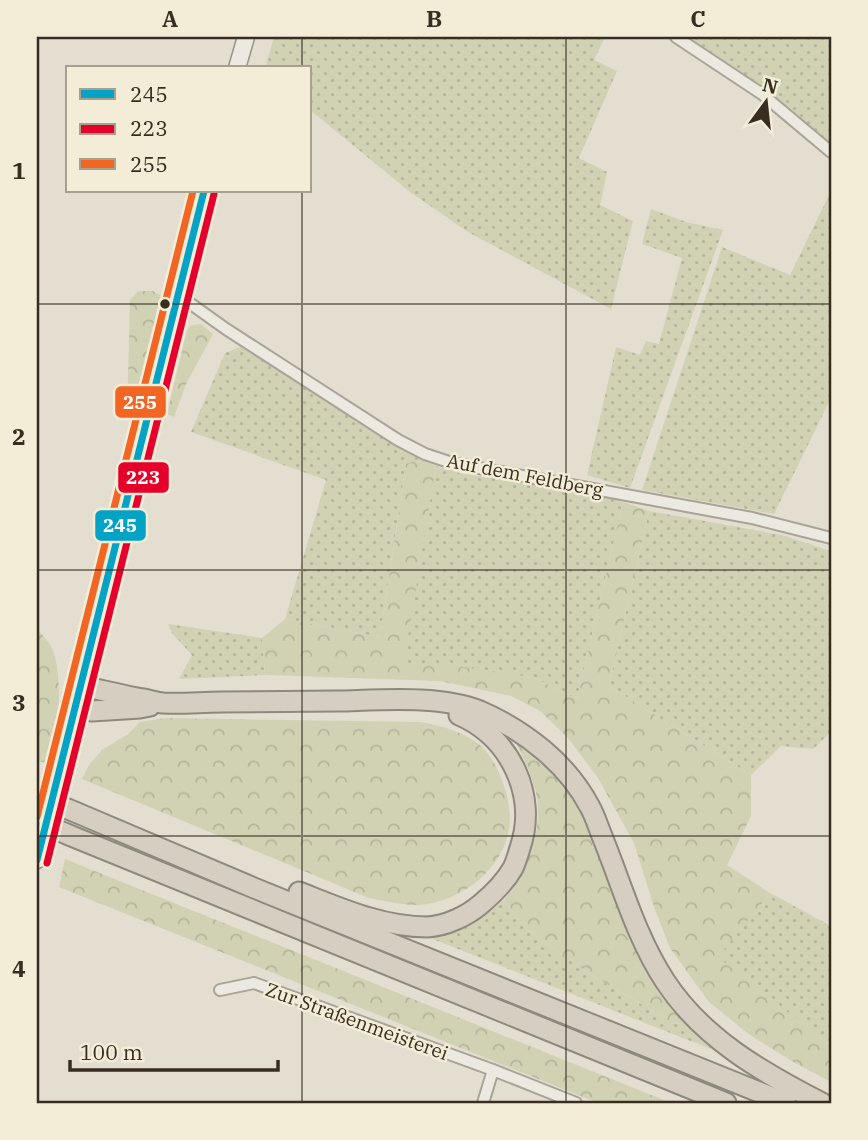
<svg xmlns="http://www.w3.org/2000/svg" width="868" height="1140" viewBox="0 0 868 1140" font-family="'IBM Plex Serif',serif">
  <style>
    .grass { fill: url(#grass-dots) }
    .forest { fill: url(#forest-crowns) }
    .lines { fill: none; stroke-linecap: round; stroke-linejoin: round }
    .street-casing { stroke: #a9a398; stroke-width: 14 }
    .secondary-casing { stroke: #989388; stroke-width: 19 }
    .highway-casing { stroke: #8e897f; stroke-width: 23 }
    .street { stroke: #ece9e1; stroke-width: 10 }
    .secondary { stroke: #ece9e1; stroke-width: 16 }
    .highway { stroke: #d6cfc1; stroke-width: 19 }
    .highway-bridge-casing { stroke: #8e897f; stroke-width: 23; stroke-linecap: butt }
    .highway-bridge { stroke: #d6cfc1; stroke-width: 19 }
    .bus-1-casing { stroke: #f3ecd7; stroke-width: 12 }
    .bus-2-casing { stroke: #f3ecd7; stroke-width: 12 }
    .bus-3-casing { stroke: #f3ecd7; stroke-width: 12 }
    .bus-1 { stroke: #03a3c5; stroke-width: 7 }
    .bus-2 { stroke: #e4002b; stroke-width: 7 }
    .bus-3 { stroke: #f26522; stroke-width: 7 }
    .grid { fill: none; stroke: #372d21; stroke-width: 2; stroke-opacity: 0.55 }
    .bus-dot { fill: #372d21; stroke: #f3ecd7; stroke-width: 2.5 }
    .labels { text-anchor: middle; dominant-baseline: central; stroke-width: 5; stroke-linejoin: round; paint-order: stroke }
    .street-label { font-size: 19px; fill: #372d21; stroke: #f3ecd7 }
    .line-badge { stroke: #f3ecd7; stroke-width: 2.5 }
    .badge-label { font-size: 19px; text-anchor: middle; font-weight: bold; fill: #fff }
    .neatline { fill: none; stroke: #372d21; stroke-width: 2.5 }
    .grid-label { font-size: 23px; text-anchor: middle; font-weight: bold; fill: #372d21 }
  </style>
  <defs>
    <pattern id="grass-dots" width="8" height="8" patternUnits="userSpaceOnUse" patternTransform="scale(1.75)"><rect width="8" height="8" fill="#d1d2b4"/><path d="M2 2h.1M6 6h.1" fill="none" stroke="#b4b59a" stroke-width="1.8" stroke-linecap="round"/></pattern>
    <pattern id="forest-crowns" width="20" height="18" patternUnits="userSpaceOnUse" patternTransform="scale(1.75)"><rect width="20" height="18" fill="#d1d2b4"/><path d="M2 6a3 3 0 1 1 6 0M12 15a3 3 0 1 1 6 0" fill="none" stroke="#b4b59a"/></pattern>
  </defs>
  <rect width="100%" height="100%" fill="#e3ded0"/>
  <g class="grass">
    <path d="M 274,37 L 605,37 L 594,60 L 617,71 L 579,158 L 607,172 L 600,205 L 633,221 L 611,309 L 468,232 L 410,192 L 310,110 L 310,68 L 265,68 Z"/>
    <path d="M 682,37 L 831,37 L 831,143 L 735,69 Z"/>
    <path d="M 831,191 L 831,398 L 774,514 L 642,490 L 722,247 L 790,275 Z"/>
    <path d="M 651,209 L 686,222 L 723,230 L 630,488 L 587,475 L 616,347 L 640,355 L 646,341 L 659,344 L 682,258 L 642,244 Z"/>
    <path d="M 240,347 L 249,349 L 420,459 L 406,464 L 380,637 L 285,619 L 326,480 L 191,432 L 225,353 Z"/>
    <path d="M 436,466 L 459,473 L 583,492 L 623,502 L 577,699 L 532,677 L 402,667 Z"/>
    <path d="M 649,511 L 782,535 L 831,551 L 831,735 L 829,734 L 813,749 L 781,746 L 751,775 L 609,686 Z"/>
    <path d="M 168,624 L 262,638 L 265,675 L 179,679 L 192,655 L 172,633 Z"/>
    <path d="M 770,893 L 831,926 L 831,1046 L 717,957 Z"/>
    <path d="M 504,900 L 525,928 L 588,973 L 655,1012 L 699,1034 L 726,1055 L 420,934 L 457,929 L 484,915 Z"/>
  </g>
  <g class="forest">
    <path d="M 138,291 L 153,291 L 164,297 L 132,425 L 127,415 L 130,300 Z"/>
    <path d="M 201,324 L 213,334 L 186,384 L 174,417 L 167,414 L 187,330 L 192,325 Z"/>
    <path d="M 420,459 L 436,466 L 403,667 L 443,664 L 532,677 L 577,699 L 623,502 L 649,511 L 609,686 L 751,775 L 751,816 L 727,865 L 770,893 L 718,957 L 831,1046 L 831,1082 L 795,1063 L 750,1035 L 709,1002 L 670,948 L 654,907 L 634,843 L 598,778 L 568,738 L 540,711 L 511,696 L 440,681 L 265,675 L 262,638 L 285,619 L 380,637 L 406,464 Z"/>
    <path d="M 37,629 C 42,635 51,643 53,651 C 63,677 60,739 47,764 L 37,760 Z"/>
    <path d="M 165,718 L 421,722 C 441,726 463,731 480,745 C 492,756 499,771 504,786 C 509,800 512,819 508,834 C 500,869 467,895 433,903 C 412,908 390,902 369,898 L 82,779 L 89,765 L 102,750 L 128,734 L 140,722 Z"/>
    <path d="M 514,739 L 563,781 L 587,812 L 640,957 L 699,1034 L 655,1012 L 588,973 L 525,928 L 504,900 C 526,871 546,826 535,789 C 530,771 522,755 514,739 Z"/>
    <path d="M 65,859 L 671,1103 L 598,1103 L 59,887 Z"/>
  </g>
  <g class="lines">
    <defs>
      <g id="street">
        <path d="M 676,37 L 762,94 L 831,152"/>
        <path d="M 177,294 L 226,329 L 398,440 L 425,454 L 452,463 L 752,518 L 831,538"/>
        <path d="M 220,990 L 254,983 L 493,1070 L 576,1103"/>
        <path d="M 483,1103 L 493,1070"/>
      </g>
      <g id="secondary">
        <path d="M 237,68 L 246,37"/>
        <path d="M 37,860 L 111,559 L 204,191"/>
      </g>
      <g id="highway">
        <path d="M 80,685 C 99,690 118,694 137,698 C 146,699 155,702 163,703 C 183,704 202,702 222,702 C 260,702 299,701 338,701 C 381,700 440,695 480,711 C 524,730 567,763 590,807 C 595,816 598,826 602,836 C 622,885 636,937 665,981 C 702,1038 763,1073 822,1103"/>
        <path d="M 75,707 L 92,711 L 140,708 L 150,706"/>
        <path d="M 75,812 L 254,888 L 786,1103"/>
        <path d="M 69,835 L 726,1103"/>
        <path d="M 299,892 C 340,908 382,927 427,927 C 446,926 467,916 481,904 C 493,894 505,882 513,868 C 516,862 518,855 520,848 C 538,795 510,737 459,715"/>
      </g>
    </defs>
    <use href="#street" class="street-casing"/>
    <use href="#secondary" class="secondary-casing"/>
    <use href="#highway" class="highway-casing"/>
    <use href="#street" class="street"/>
    <use href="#secondary" class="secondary"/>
    <use href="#highway" class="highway"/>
    <defs>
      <g id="highway-bridge">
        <path d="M 37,796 L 75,812"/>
        <path d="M 37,821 L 69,835"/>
      </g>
    </defs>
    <use href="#highway-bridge" class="highway-bridge-casing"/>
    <use href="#highway-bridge" class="highway-bridge"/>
    <defs>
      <path id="bus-1" d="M 37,860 L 204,191"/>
      <path id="bus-2" d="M 47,863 L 214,194"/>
      <path id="bus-3" d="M 37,817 L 193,191"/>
    </defs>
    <use href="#bus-1" class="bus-1-casing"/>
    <use href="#bus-2" class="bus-2-casing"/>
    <use href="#bus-3" class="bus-3-casing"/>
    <use href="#bus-1" class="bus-1"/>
    <use href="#bus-2" class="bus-2"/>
    <use href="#bus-3" class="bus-3"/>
  </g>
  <path class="grid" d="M 302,37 L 302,68M 566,37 L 566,1103M 302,191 L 302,1103M 37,304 L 831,304M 37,570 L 831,570M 37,836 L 831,836"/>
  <circle class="bus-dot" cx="165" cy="304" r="6"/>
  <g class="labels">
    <g class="street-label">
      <text transform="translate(525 475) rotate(11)">Auf dem Feldberg</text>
      <text transform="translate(357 1021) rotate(20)">Zur Straßenmeisterei</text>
    </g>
  </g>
  <g class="line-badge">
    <rect x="114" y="385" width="53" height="34" rx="7" fill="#f26522"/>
    <rect x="117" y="461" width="53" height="33" rx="7" fill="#e4002b"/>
    <rect x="94" y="509" width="53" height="33" rx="7" fill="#03a3c5"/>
  </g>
  <g class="badge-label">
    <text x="140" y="409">255</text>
    <text x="143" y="484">223</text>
    <text x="120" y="532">245</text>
  </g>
  <rect width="868" height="1140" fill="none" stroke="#f3ecd7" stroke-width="77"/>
  <rect x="66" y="66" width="245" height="126" fill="#f3ecd7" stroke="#a8a08e" stroke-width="2"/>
  <rect x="80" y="89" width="35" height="10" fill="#03a3c5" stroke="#a8a08e" stroke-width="2"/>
  <text x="130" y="102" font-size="21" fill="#372d21">245</text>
  <rect x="80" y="124" width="35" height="10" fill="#e4002b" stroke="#a8a08e" stroke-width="2"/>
  <text x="130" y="136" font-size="21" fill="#372d21">223</text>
  <rect x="80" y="159" width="35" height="10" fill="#f26522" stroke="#a8a08e" stroke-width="2"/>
  <text x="130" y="172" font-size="21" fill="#372d21">255</text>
  <g transform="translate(766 102) rotate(15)" stroke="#f3ecd7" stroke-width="5" paint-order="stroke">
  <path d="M0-5L12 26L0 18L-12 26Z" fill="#372d21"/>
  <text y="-10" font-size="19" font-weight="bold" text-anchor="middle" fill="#372d21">N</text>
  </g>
  <path d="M70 1060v10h208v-10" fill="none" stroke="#372d21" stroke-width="3.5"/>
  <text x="80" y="1060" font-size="21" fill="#372d21" stroke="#f3ecd7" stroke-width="5" paint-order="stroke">100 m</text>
  <rect x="38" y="38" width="792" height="1064" class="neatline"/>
  <g class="grid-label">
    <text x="170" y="27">A</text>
    <text x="434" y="27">B</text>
    <text x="698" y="27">C</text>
    <text x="19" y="179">1</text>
    <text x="19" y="445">2</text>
    <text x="19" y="711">3</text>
    <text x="19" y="977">4</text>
  </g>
</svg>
